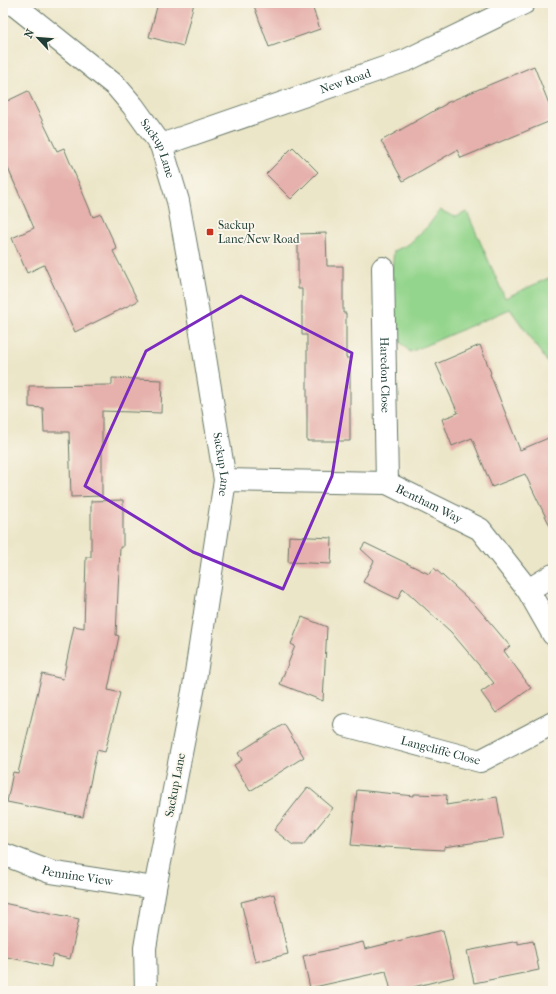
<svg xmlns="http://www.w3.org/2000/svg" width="556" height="994" viewBox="0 0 556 994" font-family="'IM FELL French Canon',serif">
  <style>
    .green { fill: #94d58d; stroke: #5a8960 }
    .building { fill: #e6b1ac }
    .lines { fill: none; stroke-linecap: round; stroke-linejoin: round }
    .minor-casing { stroke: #677868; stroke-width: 24 }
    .tertiary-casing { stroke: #677868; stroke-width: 24 }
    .minor { stroke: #fff; stroke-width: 22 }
    .tertiary { stroke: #fff; stroke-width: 22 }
    .marked { fill: none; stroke: #7b2cbf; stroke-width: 3; stroke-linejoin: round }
    .poi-dot { fill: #c8321e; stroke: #fbf7ec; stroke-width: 1.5 }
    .labels { text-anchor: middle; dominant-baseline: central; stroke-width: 3.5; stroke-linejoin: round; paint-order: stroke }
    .street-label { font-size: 12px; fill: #1f3d34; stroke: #fbf7ec }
    .poi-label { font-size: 12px; fill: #1f3d34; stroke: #fbf7ec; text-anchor: start }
  </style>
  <rect width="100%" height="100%" fill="#fbf7ec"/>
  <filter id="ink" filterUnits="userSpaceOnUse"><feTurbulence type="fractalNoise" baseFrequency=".025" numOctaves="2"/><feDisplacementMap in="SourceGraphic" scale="8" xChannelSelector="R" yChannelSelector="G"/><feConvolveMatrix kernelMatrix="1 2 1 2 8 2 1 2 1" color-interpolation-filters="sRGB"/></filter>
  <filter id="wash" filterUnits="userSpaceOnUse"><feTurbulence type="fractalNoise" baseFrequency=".012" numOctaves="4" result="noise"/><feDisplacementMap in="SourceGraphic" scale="16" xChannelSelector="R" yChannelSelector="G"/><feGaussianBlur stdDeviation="0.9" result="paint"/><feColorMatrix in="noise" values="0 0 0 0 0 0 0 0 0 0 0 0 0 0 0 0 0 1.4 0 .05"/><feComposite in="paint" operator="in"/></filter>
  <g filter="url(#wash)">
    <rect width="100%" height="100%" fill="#ece6c9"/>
    <path class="green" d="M 440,210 L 455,217 L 467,212 L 505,298 L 553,276 L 553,370 L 510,309 L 410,352 L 395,337 L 388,306 L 394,251 L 409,244 L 428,226 Z"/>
    <g id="blocks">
      <g class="building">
        <path d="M 158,3 L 194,3 L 183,46 L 149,37 Z"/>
        <path d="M 253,3 L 311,3 L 320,29 L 269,47 Z"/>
        <path d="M 534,66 L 553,114 L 553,120 L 461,158 L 457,150 L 403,181 L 381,141 L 446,104 L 446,103 Z"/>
        <path d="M 28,91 L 57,151 L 64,148 L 93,217 L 101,214 L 117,249 L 113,251 L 138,301 L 75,332 L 44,265 L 27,273 L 12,238 L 34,228 L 3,157 L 3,103 Z"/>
        <path d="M 293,147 L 318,172 L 291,199 L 266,174 Z"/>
        <path d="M 326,233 L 327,266 L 343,266 L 343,313 L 346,313 L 346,358 L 350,358 L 350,441 L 307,441 L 307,335 L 302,335 L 302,289 L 298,289 L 298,234 Z"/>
        <path d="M 480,345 L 491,373 L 490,374 L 520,450 L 553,436 L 553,532 L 525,474 L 492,487 L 472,438 L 452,446 L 442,419 L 458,413 L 436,364 Z"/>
        <path d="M 112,378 L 162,380 L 161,413 L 102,411 L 102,496 L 71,497 L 69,432 L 44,432 L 43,408 L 29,407 L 29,386 L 112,385 Z"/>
        <path d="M 123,500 L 123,547 L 120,547 L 116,635 L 119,636 L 108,690 L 120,693 L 105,752 L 97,750 L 83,817 L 7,802 L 13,772 L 18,773 L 42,674 L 63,679 L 74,626 L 84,628 L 86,557 L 91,557 L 91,501 Z"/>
        <path d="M 289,536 L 332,538 L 331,564 L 288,562 Z"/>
        <path d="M 365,543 L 429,574 L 434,568 L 476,606 L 510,646 L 504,651 L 531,688 L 496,713 L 481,692 L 494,683 L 451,632 L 403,588 L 398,599 L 363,582 L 374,561 L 361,549 Z"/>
        <path d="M 302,617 L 327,627 L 323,701 L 280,684 L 295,646 L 291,644 Z"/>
        <path d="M 284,724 L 304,757 L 250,791 L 234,765 L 242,760 L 238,753 Z"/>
        <path d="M 308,787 L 333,808 L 303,845 L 293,845 L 274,830 Z"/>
        <path d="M 357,790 L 414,796 L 414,794 L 447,795 L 446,805 L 497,797 L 504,838 L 444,847 L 444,850 L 384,847 L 384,848 L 351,845 Z"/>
        <path d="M 274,894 L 288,954 L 255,962 L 241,902 Z"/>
        <path d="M 3,903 L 79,919 L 70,959 L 53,955 L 51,967 L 3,956 Z"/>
        <path d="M 443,930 L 454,977 L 397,991 L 391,991 L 386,971 L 310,988 L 303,956 L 363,942 L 365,949 Z"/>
        <path d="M 518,941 L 518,944 L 533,941 L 539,970 L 474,983 L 467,951 Z"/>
      </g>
    </g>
  </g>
  <g filter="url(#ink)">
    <use href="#blocks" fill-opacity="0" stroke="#677868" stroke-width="1"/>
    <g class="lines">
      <defs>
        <g id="minor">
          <path id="s1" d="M 383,268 L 387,483"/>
          <path id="s2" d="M 225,480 L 387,483 L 480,529 L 528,590 L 553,634"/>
          <path d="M 528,590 L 553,575"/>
          <path id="s3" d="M 345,725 L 480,761 L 553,723"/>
          <path id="s4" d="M 3,854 L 50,872 L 155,888"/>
        </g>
        <g id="tertiary">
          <path id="s5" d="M 12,3 L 116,86 L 133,106 L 161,145 L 178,201 L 195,296 L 225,480 L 194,686 L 155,888 L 145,948 L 146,991"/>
          <path id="s6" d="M 161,145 L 407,60 L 524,3"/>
        </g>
      </defs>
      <use href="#minor" class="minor-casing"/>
      <use href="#tertiary" class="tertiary-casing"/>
      <use href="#minor" class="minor"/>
      <use href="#tertiary" class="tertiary"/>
    </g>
  </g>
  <path class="marked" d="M 241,296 L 352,353 L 332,476 L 283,589 L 193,552 L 85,486 L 146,351 Z"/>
  <rect class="poi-dot" x="206" y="228" width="8" height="8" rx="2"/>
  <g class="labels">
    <g class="street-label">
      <text stroke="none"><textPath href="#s6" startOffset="195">New Road</textPath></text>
      <text stroke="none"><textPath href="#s5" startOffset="209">Sackup Lane</textPath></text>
      <text stroke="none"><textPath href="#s1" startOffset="107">Haredon Close</textPath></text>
      <text stroke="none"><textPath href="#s5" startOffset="533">Sackup Lane</textPath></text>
      <text stroke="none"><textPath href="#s2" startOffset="209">Bentham Way</textPath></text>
      <text stroke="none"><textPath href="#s3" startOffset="99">Langcliffe Close</textPath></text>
      <text transform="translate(175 785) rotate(-79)">Sackup Lane</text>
      <text stroke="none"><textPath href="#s4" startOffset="78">Pennine View</textPath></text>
    </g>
    <g class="poi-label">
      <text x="218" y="225">Sackup<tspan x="218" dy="14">Lane/New Road</tspan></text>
    </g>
  </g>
  <rect width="556" height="994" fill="none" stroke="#fbf7ec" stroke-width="16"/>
  <g transform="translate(38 38) rotate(296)" stroke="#fbf7ec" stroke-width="3" paint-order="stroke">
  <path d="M0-3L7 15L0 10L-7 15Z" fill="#1f3d34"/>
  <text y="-6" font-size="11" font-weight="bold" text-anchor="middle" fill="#1f3d34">N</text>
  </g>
</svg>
